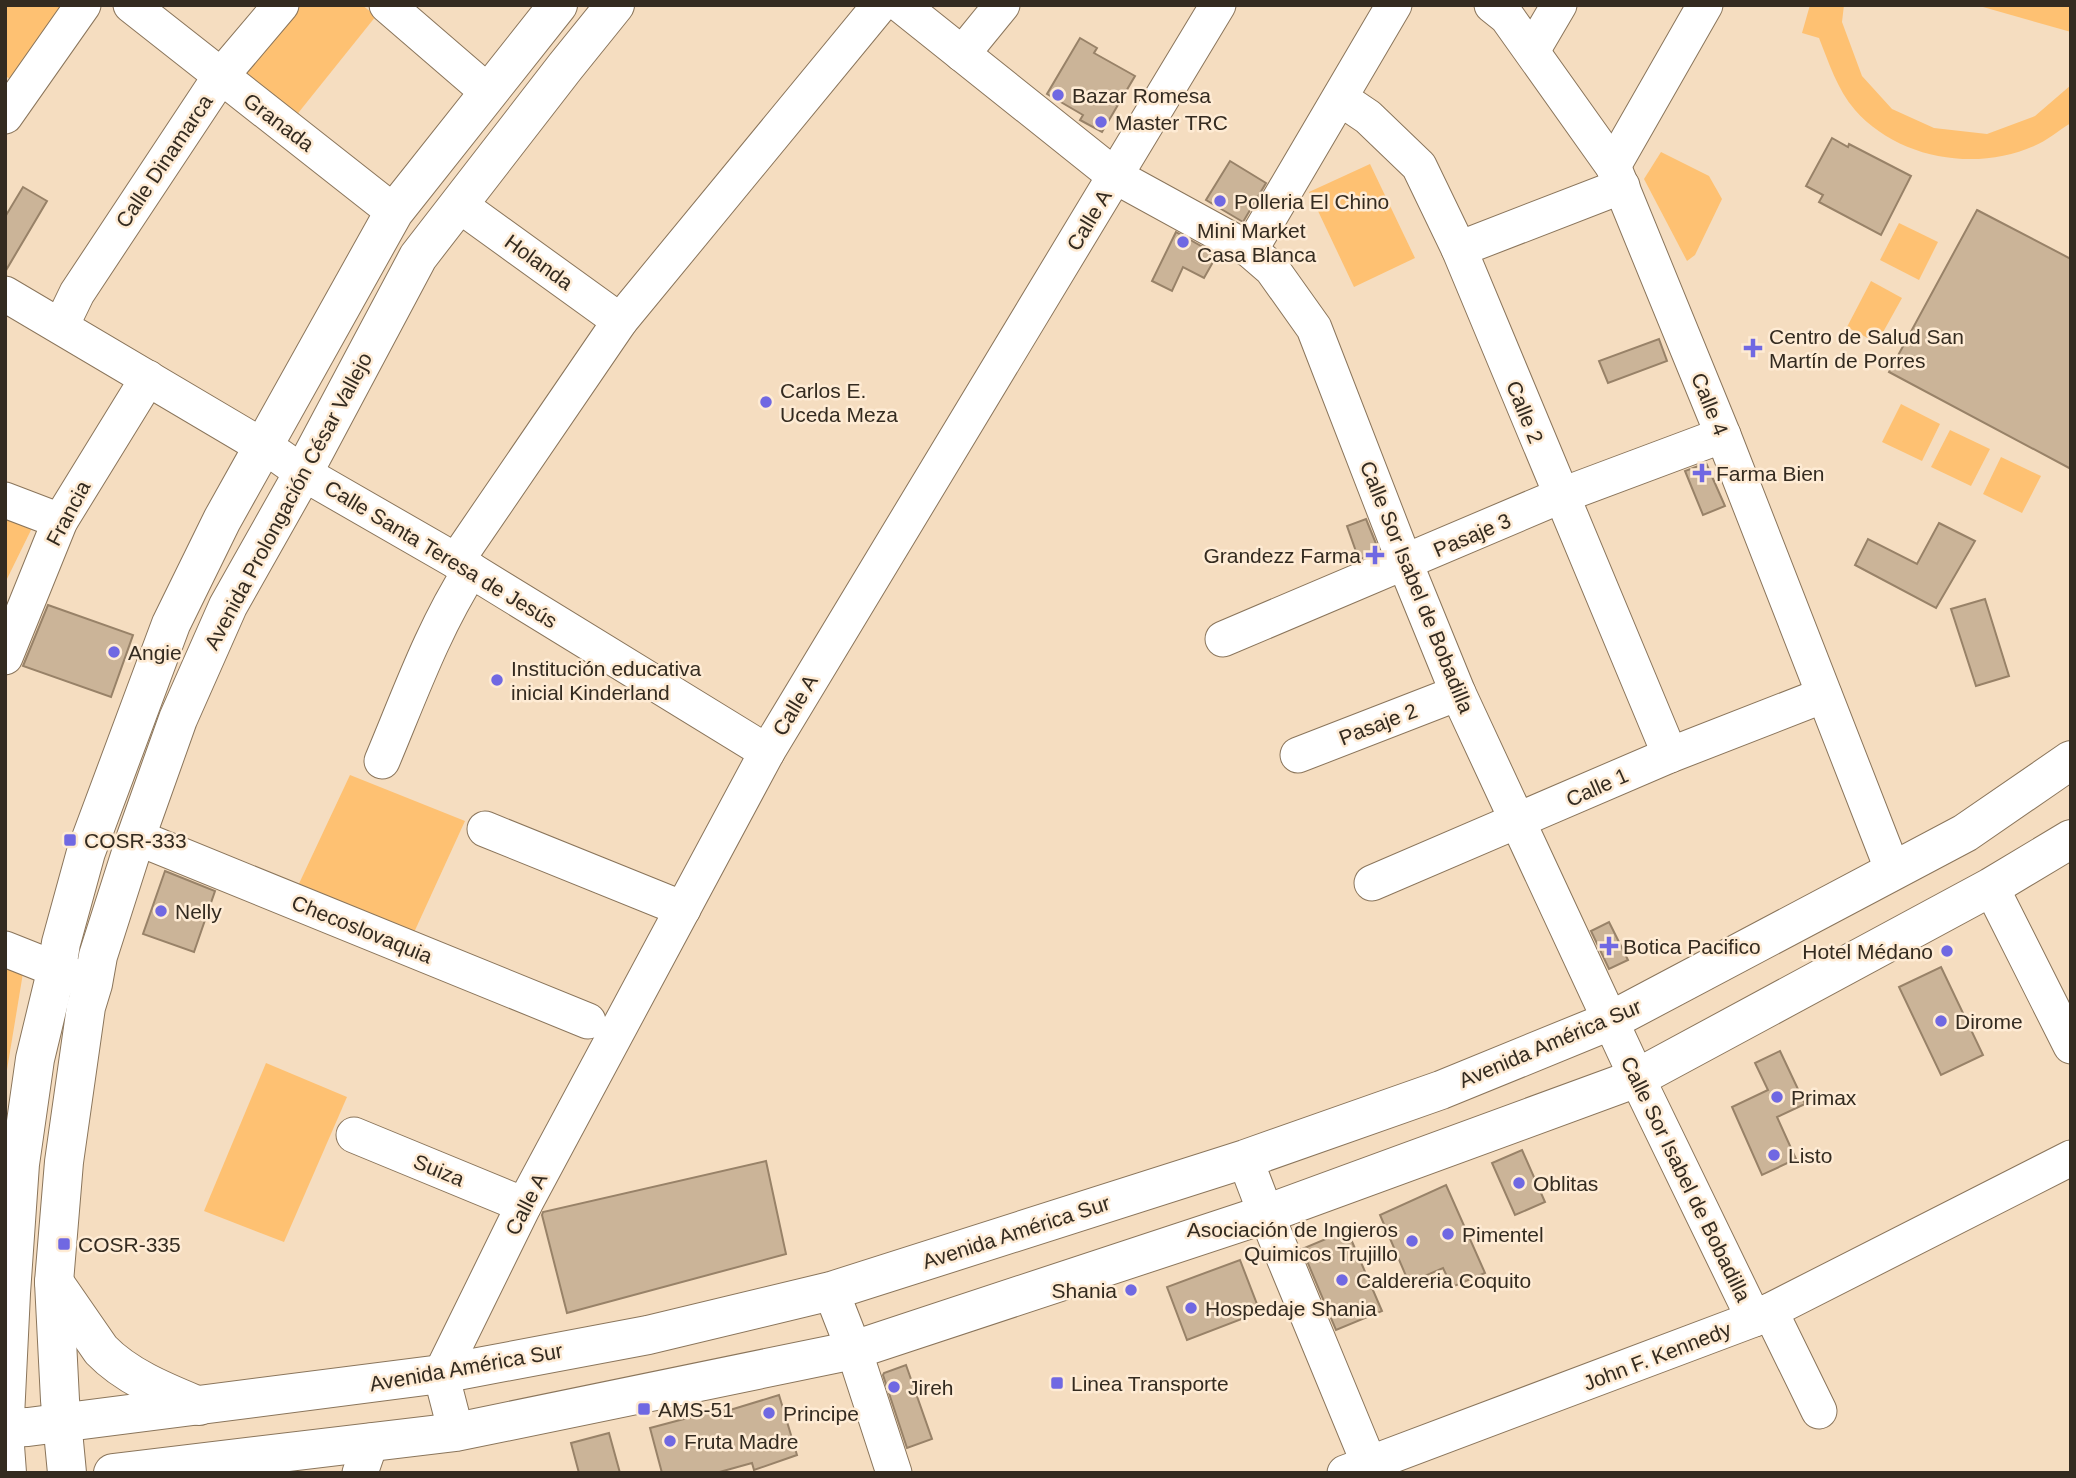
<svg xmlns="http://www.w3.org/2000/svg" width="2076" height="1478" viewBox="0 0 2076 1478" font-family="Arial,sans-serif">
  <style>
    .green { fill: #fec172 }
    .building { fill: #cbb498; stroke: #988268; stroke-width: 2 }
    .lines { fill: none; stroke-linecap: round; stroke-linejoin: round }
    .minor-casing { stroke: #8a755b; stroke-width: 37 }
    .major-casing { stroke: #8a755b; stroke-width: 40 }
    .minor { stroke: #fff; stroke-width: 35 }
    .major { stroke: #fff; stroke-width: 38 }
    .poi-dot { fill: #7068e2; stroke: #feebd4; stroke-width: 2.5 }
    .labels { text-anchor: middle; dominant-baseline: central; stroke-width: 5; stroke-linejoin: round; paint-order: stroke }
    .poi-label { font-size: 21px; fill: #342b20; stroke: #feebd4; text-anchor: start }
    .street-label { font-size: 21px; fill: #342b20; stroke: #feebd4 }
  </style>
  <rect width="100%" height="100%" fill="#f5ddc0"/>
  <g class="green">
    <path d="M 5,5 L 69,5 L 18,83 L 5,76 Z"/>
    <path d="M 282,5 L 362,5 L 376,16 L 295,117 L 237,64 Z"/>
    <path d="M 1810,5 L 1844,5 L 1842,22 L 1862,76 L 1892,109 L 1934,128 L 1987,134 L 2035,116 L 2071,85 L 2071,123 C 2059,130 2047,141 2034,146 C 1976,172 1898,159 1855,110 C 1837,89 1829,63 1819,38 L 1802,33 Z"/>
    <path d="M 1976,5 L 2071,5 L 2071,32 Z"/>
    <path d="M 1661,152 L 1709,176 L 1722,199 L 1695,255 L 1687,261 L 1644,179 Z"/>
    <path d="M 1370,164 L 1415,258 L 1354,287 L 1309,192 Z"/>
    <path d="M 1899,223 L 1938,242 L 1919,280 L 1880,260 Z"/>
    <path d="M 1871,281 L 1902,298 L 1877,343 L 1847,327 Z"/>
    <path d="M 1901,404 L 1940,424 L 1922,461 L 1882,442 Z"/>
    <path d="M 1950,430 L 1990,449 L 1971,486 L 1931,467 Z"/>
    <path d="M 2001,457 L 2041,476 L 2022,513 L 1983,494 Z"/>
    <path d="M 5,518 L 32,528 L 5,583 Z"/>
    <path d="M 350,775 L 465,821 L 411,939 L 296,890 Z"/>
    <path d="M 5,965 L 23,973 L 5,1082 Z"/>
    <path d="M 266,1063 L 347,1097 L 284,1242 L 204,1211 Z"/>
  </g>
  <g class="building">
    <path d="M 1080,38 L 1097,48 L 1094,53 L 1135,76 L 1102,132 L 1080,120 L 1083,115 L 1047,94 Z"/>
    <path d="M 1832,138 L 1848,147 L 1849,144 L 1911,176 L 1881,235 L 1819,202 L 1823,195 L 1806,186 Z"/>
    <path d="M 1230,161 L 1266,183 L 1243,222 L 1206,200 Z"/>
    <path d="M 23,187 L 47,201 L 5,272 L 5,217 Z"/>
    <path d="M 1977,210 L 2071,259 L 2071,469 L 1889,372 Z"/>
    <path d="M 1176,232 L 1217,255 L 1204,278 L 1183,267 L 1172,291 L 1152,281 Z"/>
    <path d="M 1659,339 L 1667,361 L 1608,383 L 1599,361 Z"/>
    <path d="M 1706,463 L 1725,506 L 1703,515 L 1685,471 Z"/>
    <path d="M 1366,519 L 1379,551 L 1359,560 L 1347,526 Z"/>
    <path d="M 1939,523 L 1975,541 L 1936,608 L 1855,565 L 1868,539 L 1917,564 Z"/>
    <path d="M 1985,599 L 2009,676 L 1976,686 L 1951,609 Z"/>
    <path d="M 48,605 L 133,635 L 111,697 L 23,666 Z"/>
    <path d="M 165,871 L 215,891 L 194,952 L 143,934 Z"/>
    <path d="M 1609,922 L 1628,960 L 1609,969 L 1591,931 Z"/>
    <path d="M 1941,967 L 1983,1055 L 1941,1075 L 1899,987 Z"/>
    <path d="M 1780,1051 L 1805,1104 L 1777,1117 L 1796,1159 L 1762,1175 L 1732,1107 L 1768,1090 L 1755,1063 Z"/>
    <path d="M 1522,1150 L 1545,1202 L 1515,1215 L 1492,1163 Z"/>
    <path d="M 766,1161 L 786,1254 L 567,1313 L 542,1215 L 543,1212 Z"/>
    <path d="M 1446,1185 L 1485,1273 L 1452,1287 L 1443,1268 L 1409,1283 L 1380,1215 Z"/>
    <path d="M 1347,1230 L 1382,1311 L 1336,1330 L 1302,1249 Z"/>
    <path d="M 1240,1260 L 1260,1312 L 1187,1340 L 1167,1287 Z"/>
    <path d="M 906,1365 L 932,1439 L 907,1448 L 883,1375 L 884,1373 Z"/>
    <path d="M 779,1395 L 797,1455 L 754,1470 L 752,1463 L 716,1473 L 662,1473 L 650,1428 L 729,1407 L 730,1410 Z"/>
    <path d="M 609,1433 L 620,1473 L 579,1473 L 571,1443 Z"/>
  </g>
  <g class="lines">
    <defs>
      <g id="minor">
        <path d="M 131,5 L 394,212"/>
        <path d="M 387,5 L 489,93"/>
        <path d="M 901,5 L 1115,176 L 1250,250 L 1272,269 L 1314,328 L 1405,563 L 1458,693 L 1637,1078 L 1754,1319"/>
        <path d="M 1492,5 L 1507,17 L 1613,166 L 1723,435 L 1893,871"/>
        <path d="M 1532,51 L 1559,5"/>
        <path d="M 962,54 L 1002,5"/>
        <path d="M 1340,98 L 1368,117 L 1419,166 L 1459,249 L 1670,755"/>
        <path d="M 5,116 L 83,5"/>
        <path d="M 1613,166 L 1705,5"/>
        <path d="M 458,204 L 620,321"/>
        <path d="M 1459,249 L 1622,186"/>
        <path d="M 1250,250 L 1394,5"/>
        <path d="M 5,294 L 279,456 L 303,473 L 456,561 L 767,752"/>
        <path d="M 61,326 L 77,293 L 220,77 L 281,5"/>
        <path d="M 5,500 L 60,521"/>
        <path d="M 456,561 L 620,321 L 880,5"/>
        <path d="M 1223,639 L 1560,496 L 1723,435"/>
        <path d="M 5,657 L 60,521 L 148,378"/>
        <path d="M 1298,755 L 1458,693"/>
        <path d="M 382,761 C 409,697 433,629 471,570"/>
        <path d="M 485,829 L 683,909"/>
        <path d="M 136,837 L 588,1021"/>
        <path d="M 1372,883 L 1670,755 L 1824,695"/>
        <path d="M 1991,887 L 2071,1046"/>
        <path d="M 5,949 L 83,980"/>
        <path d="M 354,1135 L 524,1205"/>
        <path d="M 1245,1159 L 1266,1214 L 1373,1473"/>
        <path d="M 831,1291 L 854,1350 L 894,1473"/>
        <path d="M 1770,1311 L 1819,1411"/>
        <path d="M 456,1432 L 441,1374 L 524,1205 L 767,752 L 1218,5"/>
        <path d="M 360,1473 L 371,1441"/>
        <path d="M 1345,1473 L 1754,1319 L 2071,1158"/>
      </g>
      <g id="major">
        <path d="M 54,1282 L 101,1350 C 127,1377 165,1392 199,1406"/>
        <path d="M 5,1417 L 11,1293 L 20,1164 L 35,1059 L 57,968 L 61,943 L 86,852 L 171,624 L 222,520 L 394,212 L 558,5"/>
        <path d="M 5,1428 L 28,1427 L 441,1374 L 648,1335 L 831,1291 L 1245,1159 L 1441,1090 L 1610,1021 L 1965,833 L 2071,760"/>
        <path d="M 5,1446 L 7,1473"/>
        <path d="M 67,1473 L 60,1400 L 54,1282 L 64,1162 L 86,1007 L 93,984 L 98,956 L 136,837 L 178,719 L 228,606 L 303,473 L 418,257 L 565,67 L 615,5"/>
        <path d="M 113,1473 L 456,1432 L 854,1350 L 1266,1214 L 1637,1078 L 1991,887 L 2071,839"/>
      </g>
    </defs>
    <use href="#minor" class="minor-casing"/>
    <use href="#major" class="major-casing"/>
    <use href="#minor" class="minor"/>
    <use href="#major" class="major"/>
  </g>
  <g class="poi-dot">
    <circle cx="1058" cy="95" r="7"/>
    <circle cx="1101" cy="122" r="7"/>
    <circle cx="1220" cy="201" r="7"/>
    <circle cx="1183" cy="242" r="7"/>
    <path d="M1749.5 337.5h7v7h7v7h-7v7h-7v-7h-7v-7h7z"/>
    <circle cx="766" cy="402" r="7"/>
    <path d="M1698.5 462.5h7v7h7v7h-7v7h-7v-7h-7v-7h7z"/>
    <path d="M1371.5 544.5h7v7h7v7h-7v7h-7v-7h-7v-7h7z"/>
    <circle cx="114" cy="652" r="7"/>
    <circle cx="497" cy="680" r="7"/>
    <rect x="63" y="833" width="14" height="14" rx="3.5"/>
    <circle cx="161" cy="911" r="7"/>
    <path d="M1605.5 935.5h7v7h7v7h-7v7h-7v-7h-7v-7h7z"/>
    <circle cx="1947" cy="951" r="7"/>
    <circle cx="1941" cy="1021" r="7"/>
    <circle cx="1777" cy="1097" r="7"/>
    <circle cx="1774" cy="1155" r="7"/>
    <circle cx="1519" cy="1183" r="7"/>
    <circle cx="1448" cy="1234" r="7"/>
    <circle cx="1412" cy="1241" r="7"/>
    <rect x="57" y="1237" width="14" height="14" rx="3.5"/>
    <circle cx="1342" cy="1280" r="7"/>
    <circle cx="1131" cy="1290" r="7"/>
    <circle cx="1191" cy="1308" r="7"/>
    <rect x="1050" y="1376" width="14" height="14" rx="3.5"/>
    <circle cx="894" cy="1387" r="7"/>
    <rect x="637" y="1402" width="14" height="14" rx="3.5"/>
    <circle cx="769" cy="1413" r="7"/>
    <circle cx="670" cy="1441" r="7"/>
  </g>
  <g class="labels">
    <g class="poi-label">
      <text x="1072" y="95">Bazar Romesa</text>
      <text x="1115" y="122">Master TRC</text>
      <text x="1234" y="201">Polleria El Chino</text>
      <text x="1197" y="230">Mini Market<tspan x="1197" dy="24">Casa Blanca</tspan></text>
      <text x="1769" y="336">Centro de Salud San<tspan x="1769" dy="24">Martín de Porres</tspan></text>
      <text x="780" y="390">Carlos E.<tspan x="780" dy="24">Uceda Meza</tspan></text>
      <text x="1716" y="473">Farma Bien</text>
      <text x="1361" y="555" text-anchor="end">Grandezz Farma</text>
      <text x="128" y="652">Angie</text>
      <text x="511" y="668">Institución educativa<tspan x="511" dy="24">inicial Kinderland</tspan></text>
      <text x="84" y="840">COSR-333</text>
      <text x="175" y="911">Nelly</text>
      <text x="1623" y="946">Botica Pacifico</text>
      <text x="1933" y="951" text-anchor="end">Hotel Médano</text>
      <text x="1955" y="1021">Dirome</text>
      <text x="1791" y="1097">Primax</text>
      <text x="1788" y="1155">Listo</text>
      <text x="1533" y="1183">Oblitas</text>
      <text x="1398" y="1229" text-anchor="end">Asociación de Ingieros<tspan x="1398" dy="24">Quimicos Trujillo</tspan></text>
      <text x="1462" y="1234">Pimentel</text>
      <text x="78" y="1244">COSR-335</text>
      <text x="1356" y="1280">Caldereria Coquito</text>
      <text x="1117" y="1290" text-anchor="end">Shania</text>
      <text x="1205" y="1308">Hospedaje Shania</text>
      <text x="1071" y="1383">Linea Transporte</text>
      <text x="908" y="1387">Jireh</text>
      <text x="658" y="1409">AMS-51</text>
      <text x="783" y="1413">Principe</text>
      <text x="684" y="1441">Fruta Madre</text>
    </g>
    <g class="street-label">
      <text transform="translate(279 122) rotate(37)">Granada</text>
      <text transform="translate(164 161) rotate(-56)">Calle Dinamarca</text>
      <text transform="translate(1089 220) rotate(-59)">Calle A</text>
      <text transform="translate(539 262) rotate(36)">Holanda</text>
      <text transform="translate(1710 404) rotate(68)">Calle 4</text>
      <text transform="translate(1525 412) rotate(68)">Calle 2</text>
      <text transform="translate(288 501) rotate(-62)">Avenida Prolongación César Vallejo</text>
      <text transform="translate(68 513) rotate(-62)">Francia</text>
      <text transform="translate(1472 535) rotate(-23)">Pasaje 3</text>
      <text transform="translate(441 554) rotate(31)">Calle Santa Teresa de Jesús</text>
      <text transform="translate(1417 587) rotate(68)">Calle Sor Isabel de Bobadilla</text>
      <text transform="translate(795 705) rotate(-59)">Calle A</text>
      <text transform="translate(1378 724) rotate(-21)">Pasaje 2</text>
      <text transform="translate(1597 787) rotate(-24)">Calle 1</text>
      <text transform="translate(362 929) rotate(22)">Checoslovaquia</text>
      <text transform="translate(1550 1043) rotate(-23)">Avenida América Sur</text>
      <text transform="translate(439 1170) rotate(22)">Suiza</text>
      <text transform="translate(1686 1179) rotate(64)">Calle Sor Isabel de Bobadilla</text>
      <text transform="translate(526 1204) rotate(-63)">Calle A</text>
      <text transform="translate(1016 1232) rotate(-18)">Avenida América Sur</text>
      <text transform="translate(1657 1356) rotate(-21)">John F. Kennedy</text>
      <text transform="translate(466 1367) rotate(-10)">Avenida América Sur</text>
    </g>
  </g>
  <rect width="2076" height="1478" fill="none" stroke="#342b20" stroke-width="14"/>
</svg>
